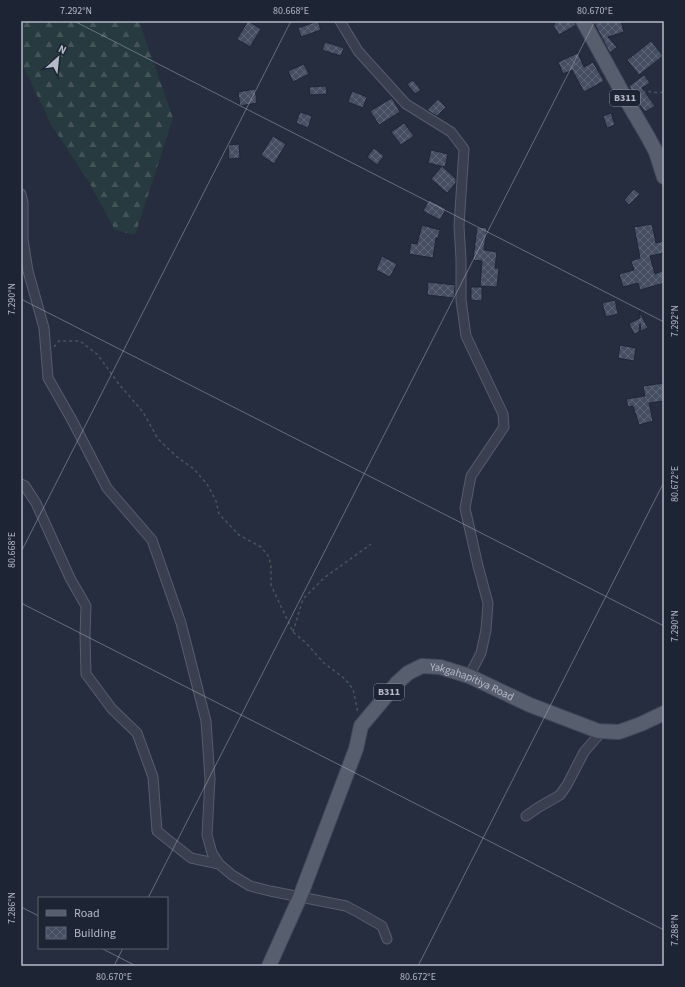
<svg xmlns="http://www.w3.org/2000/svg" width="685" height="987" viewBox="0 0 685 987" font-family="'Source Sans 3',sans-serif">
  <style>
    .forest { fill: url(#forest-firs) }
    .building { fill: url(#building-cross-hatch); stroke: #1f2635 }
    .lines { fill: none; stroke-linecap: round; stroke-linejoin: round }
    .minor-casing { stroke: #565d6c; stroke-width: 11 }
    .primary-casing { stroke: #424857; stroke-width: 16 }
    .path { stroke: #45575c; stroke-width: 1.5; stroke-dasharray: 3 3; stroke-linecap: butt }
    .minor { stroke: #393f4e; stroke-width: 9 }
    .primary { stroke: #575e6e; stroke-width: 14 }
    .ticks { fill: none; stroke: #b5bac9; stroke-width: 1; stroke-opacity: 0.45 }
    .labels { text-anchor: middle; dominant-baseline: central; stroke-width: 4; stroke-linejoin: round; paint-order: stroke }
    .shield { fill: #1d2433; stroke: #878d9c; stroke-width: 1 }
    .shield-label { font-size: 10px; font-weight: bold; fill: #b5bac9 }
    .street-label { font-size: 11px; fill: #b5bac9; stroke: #1d2433 }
    .neatline { fill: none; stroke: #b5bac9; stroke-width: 1.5 }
    .ticks-label { font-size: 10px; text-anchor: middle; fill: #b5bac9 }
  </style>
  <defs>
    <pattern id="forest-firs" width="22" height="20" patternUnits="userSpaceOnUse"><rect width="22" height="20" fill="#273a3f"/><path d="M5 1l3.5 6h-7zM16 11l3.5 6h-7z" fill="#445459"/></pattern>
    <pattern id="building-cross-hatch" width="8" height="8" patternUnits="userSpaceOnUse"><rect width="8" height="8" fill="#464e62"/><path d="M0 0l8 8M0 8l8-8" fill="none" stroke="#5e6577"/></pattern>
  </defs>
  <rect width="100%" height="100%" fill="#252d3e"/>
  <path class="forest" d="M 21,21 L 139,21 L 173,118 L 135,235 L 115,230 L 89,182 L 52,126 L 21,62 Z"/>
  <g class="building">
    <path d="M 248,21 L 261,29 L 250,47 L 237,39 Z"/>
    <path d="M 318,21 L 321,30 L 301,37 L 298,28 Z"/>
    <path d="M 553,21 L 575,21 L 576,25 L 559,35 L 553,25 L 555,24 Z"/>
    <path d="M 593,21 L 621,21 L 624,32 L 608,37 L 617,47 L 610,53 Z"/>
    <path d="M 651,41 L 663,56 L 639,75 L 627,60 Z"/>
    <path d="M 325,42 L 344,48 L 341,56 L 322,50 Z"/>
    <path d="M 578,53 L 584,67 L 593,62 L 604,81 L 584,92 L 572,70 L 563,74 L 558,62 Z"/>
    <path d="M 304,64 L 309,74 L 293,82 L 288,71 Z"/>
    <path d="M 644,75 L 650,83 L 642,88 L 655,106 L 645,112 L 636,100 L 637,99 L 629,86 Z"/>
    <path d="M 413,80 L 421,90 L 415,94 L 407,84 Z"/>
    <path d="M 326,86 L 327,94 L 310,95 L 309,87 Z"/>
    <path d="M 255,89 L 257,103 L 240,106 L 238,92 Z"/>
    <path d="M 352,91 L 367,97 L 363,108 L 348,102 Z"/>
    <path d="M 392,98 L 400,112 L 379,125 L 370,111 Z"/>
    <path d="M 438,99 L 446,107 L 437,116 L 427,110 Z"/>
    <path d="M 300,112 L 312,116 L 308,128 L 296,123 Z"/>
    <path d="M 611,113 L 615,125 L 607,128 L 603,116 Z"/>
    <path d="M 404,123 L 414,136 L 401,145 L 391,132 Z"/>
    <path d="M 273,136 L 286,144 L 274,164 L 261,155 Z"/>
    <path d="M 239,144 L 240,158 L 229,159 L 228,145 Z"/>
    <path d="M 374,148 L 384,156 L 377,165 L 367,157 Z"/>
    <path d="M 431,150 L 448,154 L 445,167 L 428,163 Z"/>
    <path d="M 442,166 L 456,179 L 456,183 L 447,193 L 431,179 Z"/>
    <path d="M 634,189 L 640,194 L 629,205 L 624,200 Z"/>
    <path d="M 429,200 L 446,209 L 440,220 L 423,211 Z"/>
    <path d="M 652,224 L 656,243 L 664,241 L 664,253 L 650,256 L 655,274 L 664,270 L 664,283 L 640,290 L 638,283 L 623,287 L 619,274 L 634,270 L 631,261 L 640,258 L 634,227 Z"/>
    <path d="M 422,225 L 440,230 L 438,238 L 436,238 L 433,258 L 409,254 L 411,243 L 417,244 Z"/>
    <path d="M 477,227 L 487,228 L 484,250 L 497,252 L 495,268 L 499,268 L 497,287 L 480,286 L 482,261 L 473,260 Z"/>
    <path d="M 382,256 L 397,264 L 390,277 L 376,270 Z"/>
    <path d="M 428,282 L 455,285 L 454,298 L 427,295 Z"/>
    <path d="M 471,287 L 482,287 L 482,301 L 471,300 Z"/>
    <path d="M 615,300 L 618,314 L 606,317 L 602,303 Z"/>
    <path d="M 639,311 L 648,328 L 641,331 L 640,324 L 639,332 L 634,334 L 629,324 L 628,324 L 640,318 Z"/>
    <path d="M 620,345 L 636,348 L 634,361 L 618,358 Z"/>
    <path d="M 664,383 L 664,401 L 649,403 L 653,421 L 639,425 L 633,406 L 628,407 L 626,399 L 645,396 L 643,386 Z"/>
  </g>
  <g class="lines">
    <defs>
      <g id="minor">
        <path d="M 340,21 L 358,51 L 406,104 L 451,132 L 464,149 L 459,226 L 461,259 L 461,300 L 466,336 L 503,414 L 504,427 L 471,476 L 465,508 L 478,566 L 488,603 L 486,630 L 481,653 L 469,676"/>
        <path d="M 21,194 L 23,203 L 23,240 L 28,271 L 44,328 L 48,378 L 72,420 L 107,488 L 152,540 L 181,623 L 206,721 L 210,779 L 207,835 L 212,853 L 219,864"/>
        <path d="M 21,484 L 25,486 L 36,503 L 70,578 L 86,606 L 85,635 L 86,674 L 112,709 L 137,733 L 153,777 L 157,831 L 191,858 L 219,864 L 232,875 L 250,886 L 270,891 L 346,906 L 361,914 L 382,926 L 387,939"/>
        <path d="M 526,816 L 539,807 L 560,795 L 567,785 L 584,752 L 597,737 L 598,731"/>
      </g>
      <g id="primary">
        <path d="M 583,21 L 627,101 L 648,137 L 656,152 L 664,177"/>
        <path id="s1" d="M 269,966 L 300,897 L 356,749 L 361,726 L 397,683 L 408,673 L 422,666 L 440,667 L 469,676 L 530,705 L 598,731 L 619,732 L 641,724 L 664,713"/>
      </g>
    </defs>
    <use href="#minor" class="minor-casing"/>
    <use href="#primary" class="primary-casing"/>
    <g class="path">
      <path d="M 637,95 C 648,89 648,92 660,93 L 664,91"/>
      <path d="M 54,347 L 59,341 L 80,341 L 98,355 L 118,383 L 143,412 L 158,439 L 176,456 L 194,469 L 207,484 L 216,501 L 219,514 L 239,535 L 261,547 L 269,557 L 271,567 L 271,585 L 293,632 L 305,642 L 324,663 L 345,679 L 353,689 L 358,713"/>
      <path d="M 293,632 L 303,599 L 324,578 L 371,544"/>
    </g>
    <use href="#minor" class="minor"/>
    <use href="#primary" class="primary"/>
  </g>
  <path class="ticks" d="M 74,21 L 664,322M 21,299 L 664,626M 21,552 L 291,21M 21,603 L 664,930M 148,898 L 595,21M 21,907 L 39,916M 101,948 L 136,966M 114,966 L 123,948M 418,966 L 664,482"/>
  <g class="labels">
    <g class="shield">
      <rect x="610" y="90" width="30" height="16" rx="3"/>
      <rect x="374" y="684" width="30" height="16" rx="3"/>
    </g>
    <g class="shield-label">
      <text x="625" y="98">B311</text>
      <text x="389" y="692">B311</text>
    </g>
    <g class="street-label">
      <text stroke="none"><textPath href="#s1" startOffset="397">Yakgahapitiya Road</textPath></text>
    </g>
  </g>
  <rect width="685" height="987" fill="none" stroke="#1d2433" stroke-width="44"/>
  <rect x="38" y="897" width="130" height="52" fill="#1d2433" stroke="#5a606f"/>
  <rect x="46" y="910" width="20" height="6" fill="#575e6e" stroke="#5a606f"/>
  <text x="74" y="917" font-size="12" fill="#b5bac9">Road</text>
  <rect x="46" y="927" width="20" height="12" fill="url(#building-cross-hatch)" stroke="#5a606f"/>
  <text x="74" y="937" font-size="12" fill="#b5bac9">Building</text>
  <g transform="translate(58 58) rotate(27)" stroke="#1d2433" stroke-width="3" paint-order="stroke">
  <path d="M0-3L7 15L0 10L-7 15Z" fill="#b5bac9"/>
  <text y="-6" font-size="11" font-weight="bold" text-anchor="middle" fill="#b5bac9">N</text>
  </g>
  <rect x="22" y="22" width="641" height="943" class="neatline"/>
  <g class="ticks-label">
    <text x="76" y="14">7.292°N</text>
    <text x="291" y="14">80.668°E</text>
    <text x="595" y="14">80.670°E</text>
    <text transform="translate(11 299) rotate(-90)" y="4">7.290°N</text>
    <text transform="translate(674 321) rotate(-90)" y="4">7.292°N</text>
    <text transform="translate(674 484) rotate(-90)" y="4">80.672°E</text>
    <text transform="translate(11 550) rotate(-90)" y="4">80.668°E</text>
    <text transform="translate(674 626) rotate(-90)" y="4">7.290°N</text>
    <text transform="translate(11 908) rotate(-90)" y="4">7.286°N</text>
    <text transform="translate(674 930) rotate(-90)" y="4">7.288°N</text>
    <text x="114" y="980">80.670°E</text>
    <text x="418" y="980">80.672°E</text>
  </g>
</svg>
